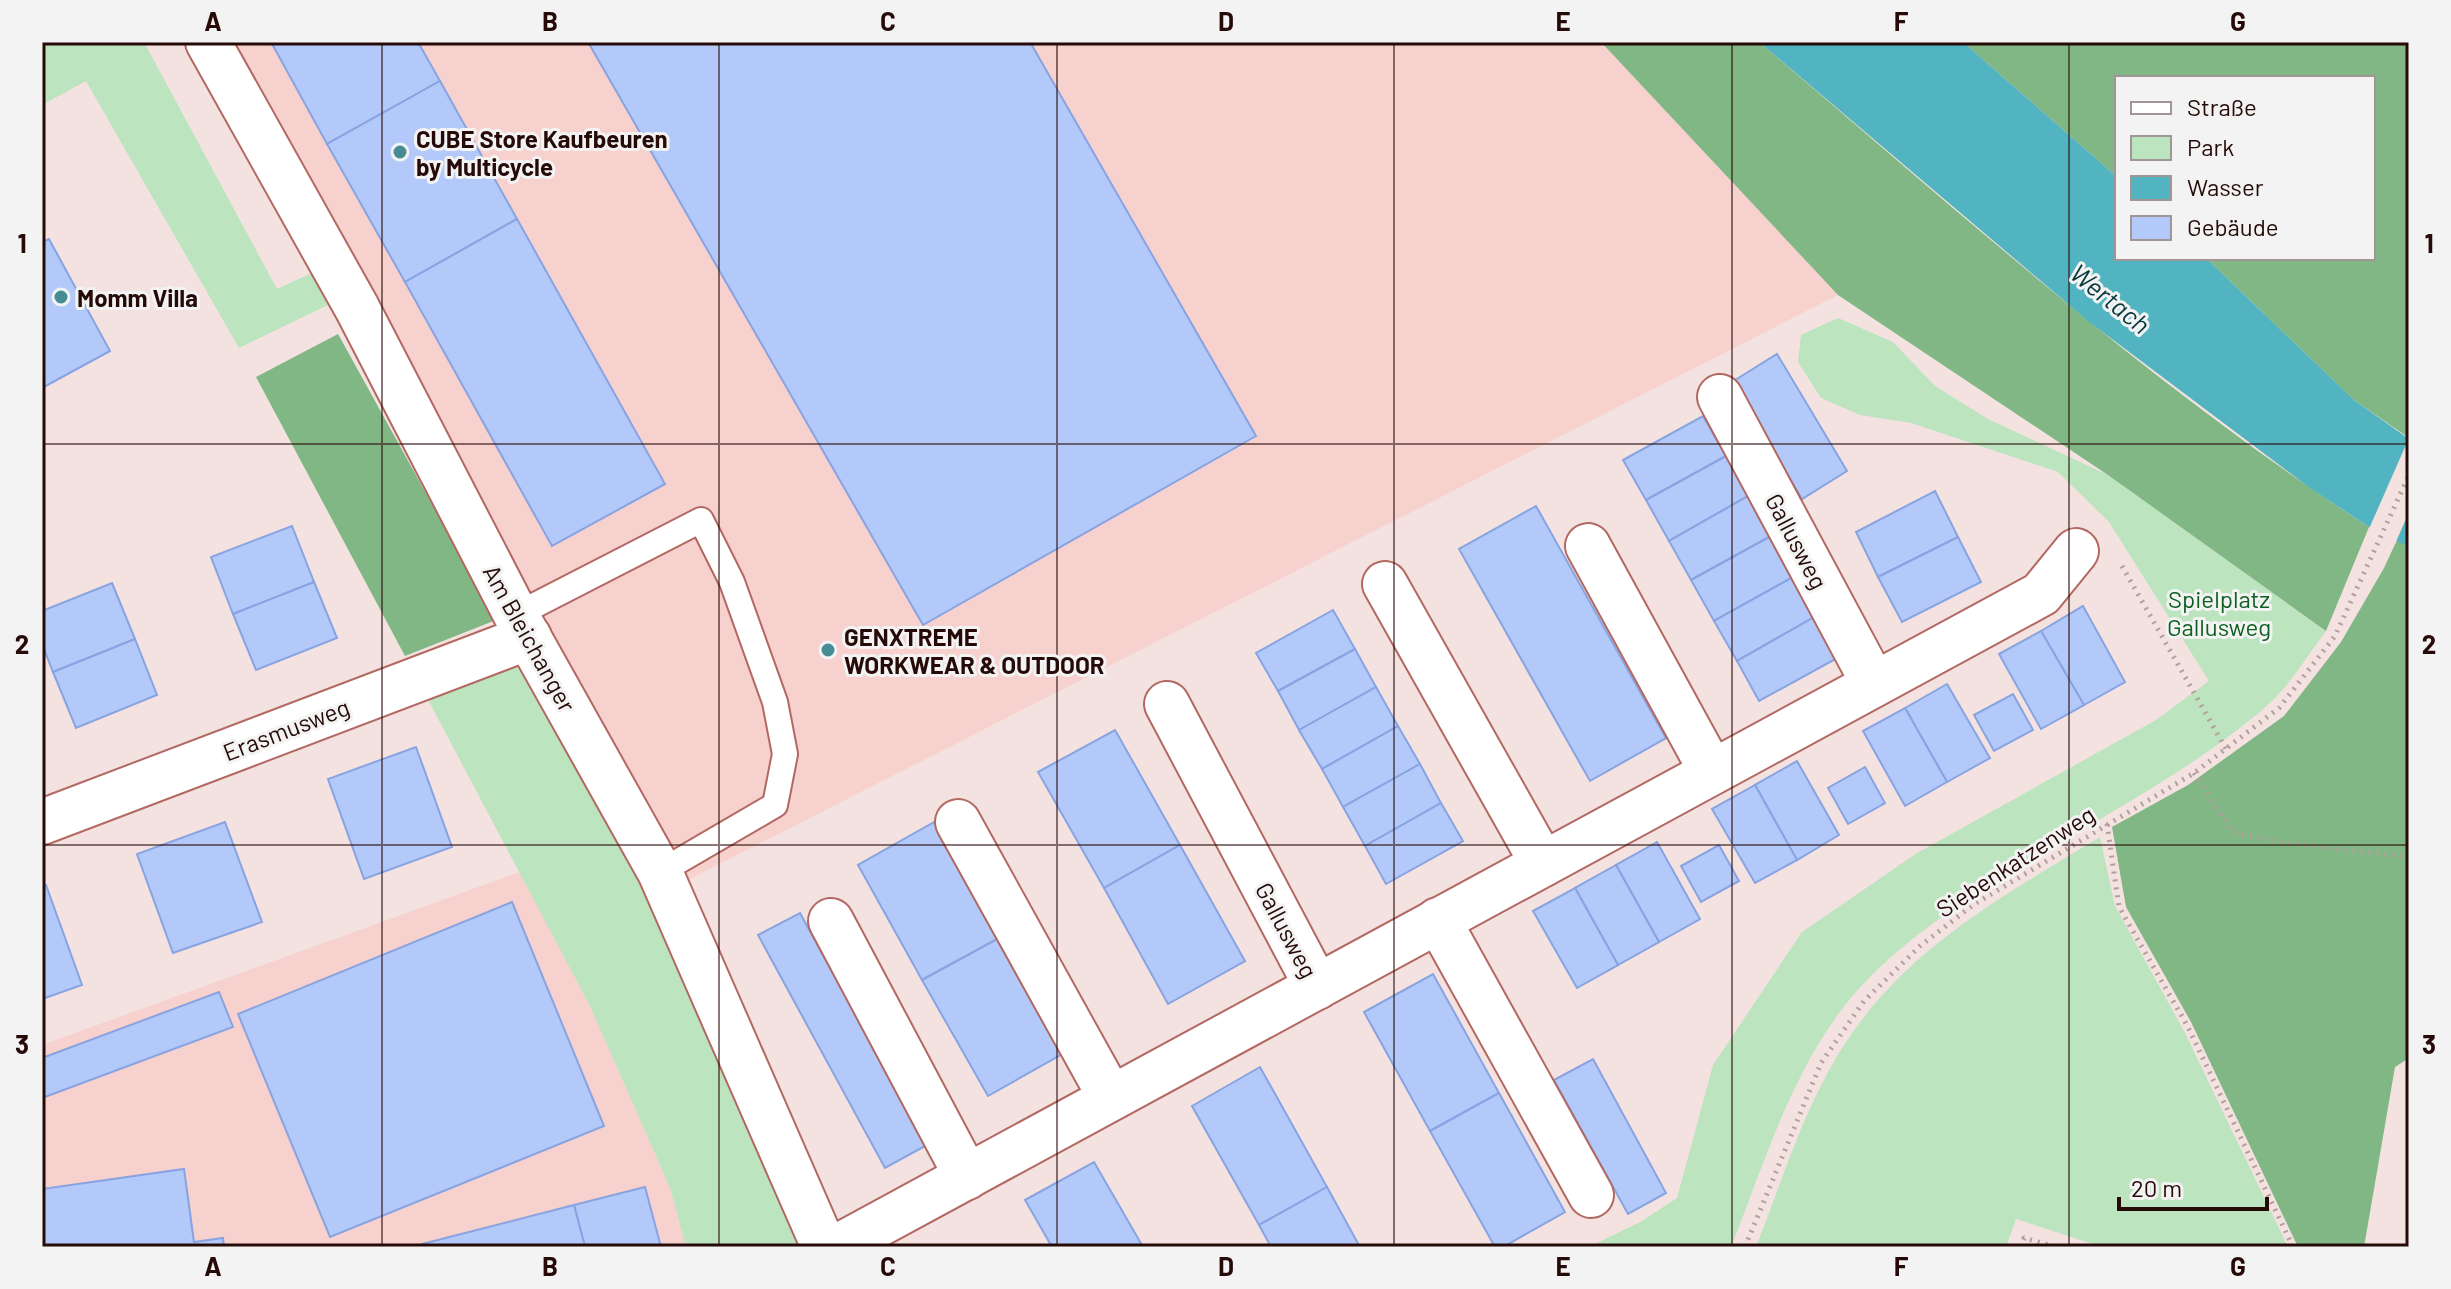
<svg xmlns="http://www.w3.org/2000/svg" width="2451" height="1289" viewBox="0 0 2451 1289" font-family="Barlow,sans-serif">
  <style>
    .built { fill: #f6d1cd }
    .green { fill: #bce4be }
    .forest { fill: #80b784 }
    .water { fill: #52b4c0 }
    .pier { fill: #f3e2e0 }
    .building { fill: #b3c9fa; stroke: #88a3e2; stroke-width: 2 }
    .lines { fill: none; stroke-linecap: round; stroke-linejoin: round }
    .service-casing { stroke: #b36962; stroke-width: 28 }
    .minor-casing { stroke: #b36962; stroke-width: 48 }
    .path { stroke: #b39f9d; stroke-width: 5; stroke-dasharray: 2 6; stroke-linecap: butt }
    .service { stroke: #fff; stroke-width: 24 }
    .minor { stroke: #fff; stroke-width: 44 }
    .grid { fill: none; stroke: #260a08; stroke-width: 2; stroke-opacity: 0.55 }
    .poi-dot { fill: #468c95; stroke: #f3f3f3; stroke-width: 3 }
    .labels { text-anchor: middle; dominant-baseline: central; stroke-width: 6; stroke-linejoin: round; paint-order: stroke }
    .poi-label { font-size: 24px; font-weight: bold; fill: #260a08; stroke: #f3f3f3; text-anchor: start }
    .street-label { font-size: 24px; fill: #260a08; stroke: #f3f3f3 }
    .park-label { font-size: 24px; fill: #0d6020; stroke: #f3f3f3 }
    .water-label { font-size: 26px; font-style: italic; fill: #07383d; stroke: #f3f3f3 }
    .neatline { fill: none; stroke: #260a08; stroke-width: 3 }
    .grid-label { font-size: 26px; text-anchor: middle; font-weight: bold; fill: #260a08 }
  </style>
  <rect width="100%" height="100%" fill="#f3e2e0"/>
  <g class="built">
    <path d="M 223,42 L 1601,42 L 1838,295 L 680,884 Z"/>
    <path d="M 520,872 L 590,1006 L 670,1188 L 686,1247 L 42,1247 L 42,1045 Z"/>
  </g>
  <g class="green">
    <path d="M 42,42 L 144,42 L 277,289 L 316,271 L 334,302 L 239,348 L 86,81 L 42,105 Z"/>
    <path d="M 1838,318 L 1893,342 L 1935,386 L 1988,419 L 2108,475 L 2326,631 C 2309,653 2290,685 2270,703 C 2195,769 2103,816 2017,868 C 1959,904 1901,941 1855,993 C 1794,1063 1765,1162 1731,1247 L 1589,1247 L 1642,1221 L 1677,1198 L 1713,1065 L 1802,932 L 1917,853 L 2156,720 L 2209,681 L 2109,522 L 2058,472 L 1911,423 L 1860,415 L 1821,398 L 1798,362 L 1801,335 Z"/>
    <path d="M 525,657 L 641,879 L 809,1247 L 686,1247 L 670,1188 L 590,1006 L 425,694 Z"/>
    <path d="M 2100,837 L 2115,906 L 2184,1031 L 2288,1247 L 2102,1247 L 2016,1219 L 2006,1247 L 1756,1247 C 1779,1189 1798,1127 1828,1072 C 1890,957 1993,902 2100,837 Z"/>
  </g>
  <g class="forest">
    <path d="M 1601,42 L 1759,42 C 1957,210 2151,386 2369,527 L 2326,631 L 2108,475 L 1838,295 Z"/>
    <path d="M 1963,42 L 2409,42 L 2409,438 L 2354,400 L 2206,258 L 2373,258 L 2373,78 L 2117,78 L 2117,177 Z"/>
    <path d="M 338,334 L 496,620 L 405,656 L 256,377 Z"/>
    <path d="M 2397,540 L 2409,547 L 2409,1058 L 2395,1067 L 2364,1247 L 2298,1247 L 2191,1022 L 2126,907 L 2112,827 L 2188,785 L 2284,716 L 2341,642 L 2384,568 Z"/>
  </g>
  <path class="water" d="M 1759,42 L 1963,42 L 2117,177 L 2117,258 L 2206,258 L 2354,400 L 2409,439 L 2409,547 L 2369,527 L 2310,488 L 2088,321 Z"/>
  <path class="pier" d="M 2409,438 L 2409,512 L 2395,544 L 2368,531 Z"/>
  <g class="building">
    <path d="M 271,42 L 418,42 L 440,81 L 327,144 Z"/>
    <path d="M 588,42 L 1030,42 L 1256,436 L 923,625 Z"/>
    <path d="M 440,81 L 517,219 L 405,282 L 327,144 Z"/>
    <path d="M 517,219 L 665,484 L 552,546 L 405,282 Z"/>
    <path d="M 49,239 L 110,351 L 42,388 L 42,242 Z"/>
    <path d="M 1777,354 L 1847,471 L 1802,499 L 1732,382 Z"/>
    <path d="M 1703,416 L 1726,456 L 1646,500 L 1623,460 Z"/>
    <path d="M 1726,456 L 1748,496 L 1669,541 L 1646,500 Z"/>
    <path d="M 1935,491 L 1958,537 L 1878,577 L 1856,532 Z"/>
    <path d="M 1748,496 L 1771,536 L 1691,580 L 1669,541 Z"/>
    <path d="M 1536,506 L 1666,738 L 1590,781 L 1459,549 Z"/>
    <path d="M 292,526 L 314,582 L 233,614 L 211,557 Z"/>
    <path d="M 1771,536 L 1793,577 L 1714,621 L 1691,580 Z"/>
    <path d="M 1958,537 L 1981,582 L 1902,622 L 1878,577 Z"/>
    <path d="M 1793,577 L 1816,616 L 1737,661 L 1714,621 Z"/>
    <path d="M 314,582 L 337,638 L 256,670 L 233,614 Z"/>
    <path d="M 112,583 L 135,639 L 53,672 L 42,644 L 42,611 Z"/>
    <path d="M 2083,606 L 2125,682 L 2084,705 L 2041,631 Z"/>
    <path d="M 1333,610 L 1355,649 L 1278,691 L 1256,653 Z"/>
    <path d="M 1816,616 L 1839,657 L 1759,701 L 1737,661 Z"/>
    <path d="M 2041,631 L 2084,705 L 2041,729 L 1999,654 Z"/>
    <path d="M 135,639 L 157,695 L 76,728 L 53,672 Z"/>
    <path d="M 1355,649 L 1376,687 L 1299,730 L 1278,691 Z"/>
    <path d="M 1947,684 L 1990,758 L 1947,782 L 1905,708 Z"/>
    <path d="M 1376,687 L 1398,726 L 1322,769 L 1299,730 Z"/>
    <path d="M 2013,694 L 2033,730 L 1994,751 L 1974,715 Z"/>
    <path d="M 1905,708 L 1947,782 L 1905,806 L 1863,731 Z"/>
    <path d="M 1398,726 L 1420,764 L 1343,807 L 1322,769 Z"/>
    <path d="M 1115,730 L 1180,845 L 1104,888 L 1038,772 Z"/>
    <path d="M 416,747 L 452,847 L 364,879 L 328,779 Z"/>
    <path d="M 1797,761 L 1839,835 L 1797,860 L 1755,785 Z"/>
    <path d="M 1420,764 L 1441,803 L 1365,846 L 1343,807 Z"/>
    <path d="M 1865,767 L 1885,803 L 1848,824 L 1828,788 Z"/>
    <path d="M 1755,785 L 1797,860 L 1755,883 L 1712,809 Z"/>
    <path d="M 1441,803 L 1463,841 L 1386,884 L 1365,846 Z"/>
    <path d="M 225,822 L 262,922 L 173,953 L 137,854 Z"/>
    <path d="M 934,822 L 999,938 L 922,980 L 858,865 Z"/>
    <path d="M 1657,842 L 1700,919 L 1659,942 L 1616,865 Z"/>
    <path d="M 1180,845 L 1245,961 L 1168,1004 L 1104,888 Z"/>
    <path d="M 1719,845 L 1739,881 L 1701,902 L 1681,866 Z"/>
    <path d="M 1616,865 L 1659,942 L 1618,965 L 1575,888 Z"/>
    <path d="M 46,885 L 82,985 L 42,999 L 42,887 Z"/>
    <path d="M 1575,888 L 1618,965 L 1577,988 L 1533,911 Z"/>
    <path d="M 512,902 L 604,1126 L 330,1237 L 238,1014 Z"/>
    <path d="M 800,913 L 927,1145 L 885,1168 L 758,935 Z"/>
    <path d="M 999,938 L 1064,1053 L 988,1096 L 922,980 Z"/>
    <path d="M 1433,974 L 1499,1093 L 1430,1131 L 1364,1012 Z"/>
    <path d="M 219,992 L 233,1027 L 42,1098 L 42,1058 Z"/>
    <path d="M 1593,1059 L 1666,1193 L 1628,1214 L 1554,1080 Z"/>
    <path d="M 1260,1067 L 1327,1187 L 1259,1225 L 1192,1106 Z"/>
    <path d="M 1499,1093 L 1565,1212 L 1503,1247 L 1495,1247 L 1430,1131 Z"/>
    <path d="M 1094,1162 L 1143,1247 L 1052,1247 L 1025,1200 Z"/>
    <path d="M 184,1169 L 194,1242 L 223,1238 L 224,1247 L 42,1247 L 42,1189 Z"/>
    <path d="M 645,1187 L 661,1247 L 585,1247 L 574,1205 Z"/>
    <path d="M 1327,1187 L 1360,1247 L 1271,1247 L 1259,1225 Z"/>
    <path d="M 574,1205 L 585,1247 L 423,1247 L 422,1244 Z"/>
  </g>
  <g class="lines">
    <defs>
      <path id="service" d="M 516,615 L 701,520 L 732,582 L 775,702 L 785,754 L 775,805 L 660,872"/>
      <g id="minor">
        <path d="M 208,42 L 357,308 L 516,615 L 660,872 L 824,1247"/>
        <path d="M 1720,397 L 1874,684"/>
        <path d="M 1588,546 L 1712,772"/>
        <path d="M 1385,584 L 1543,864"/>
        <path d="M 1167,704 L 1317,987"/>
        <path d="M 42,822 L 529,637"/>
        <path d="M 958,822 L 1111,1098"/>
        <path d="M 1438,920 L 1591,1195"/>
        <path d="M 831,921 L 967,1177"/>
        <path d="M 837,1247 L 2041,594 L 2076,551"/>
      </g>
    </defs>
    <use href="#service" class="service-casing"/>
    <use href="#minor" class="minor-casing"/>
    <g class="path">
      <path d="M 2122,566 L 2226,749"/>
      <path d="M 2194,773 L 2232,832 L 2284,843 L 2409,857"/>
      <path d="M 2107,824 L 2119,907 L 2188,1027 L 2293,1247"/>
      <path d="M 1745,1247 L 1821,1063 L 1864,1001 L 1920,946 L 1973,905 L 2194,773 L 2279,708 L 2335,636 L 2409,475"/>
      <path d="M 2020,1247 L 2024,1238 L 2056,1247"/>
    </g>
    <use href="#service" class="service"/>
    <use href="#minor" class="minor"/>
  </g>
  <path class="grid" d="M 382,42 L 382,1247M 719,42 L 719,1247M 1057,42 L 1057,1247M 1394,42 L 1394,1247M 1732,42 L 1732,1247M 2069,42 L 2069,1247M 42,444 L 2409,444M 42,845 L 2409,845"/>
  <g class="poi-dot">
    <circle cx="400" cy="152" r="8"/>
    <circle cx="61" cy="297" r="8"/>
    <circle cx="828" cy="650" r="8"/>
  </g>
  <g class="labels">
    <g class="poi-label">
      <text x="416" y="138">CUBE Store Kaufbeuren<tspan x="416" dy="28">by Multicycle</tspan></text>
      <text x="77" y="297">Momm Villa</text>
      <text x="844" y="636">GENXTREME<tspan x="844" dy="28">WORKWEAR &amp; OUTDOOR</tspan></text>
    </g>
    <g class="street-label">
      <text transform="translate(1797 541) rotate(62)">Gallusweg</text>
      <text transform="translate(530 638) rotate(61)">Am Bleichanger</text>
      <text transform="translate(286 729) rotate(-21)">Erasmusweg</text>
      <text transform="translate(2015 861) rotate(-33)">Siebenkatzenweg</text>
      <text transform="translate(1287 930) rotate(62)">Gallusweg</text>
    </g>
    <g class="park-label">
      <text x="2219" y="598">Spielplatz<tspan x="2219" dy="28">Gallusweg</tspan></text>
    </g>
    <g class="water-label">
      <text transform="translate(2111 298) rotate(39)">Wertach</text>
    </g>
  </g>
  <rect width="2451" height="1289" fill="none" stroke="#f3f3f3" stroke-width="88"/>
  <rect x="2115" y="76" width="260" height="184" fill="#f3f3f3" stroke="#a19695" stroke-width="2"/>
  <rect x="2131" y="102" width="40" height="12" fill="#ffffff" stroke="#a19695" stroke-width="2"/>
  <text x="2187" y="116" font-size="24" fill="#260a08">Straße</text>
  <rect x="2131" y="136" width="40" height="24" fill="#bce4be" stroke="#a19695" stroke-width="2"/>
  <text x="2187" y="156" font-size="24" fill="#260a08">Park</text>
  <rect x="2131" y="176" width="40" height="24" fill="#52b4c0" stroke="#a19695" stroke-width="2"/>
  <text x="2187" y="196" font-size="24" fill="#260a08">Wasser</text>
  <rect x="2131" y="216" width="40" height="24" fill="#b3c9fa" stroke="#a19695" stroke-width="2"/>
  <text x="2187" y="236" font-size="24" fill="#260a08">Gebäude</text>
  <path d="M2119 1197v12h148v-12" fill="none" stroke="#260a08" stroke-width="4"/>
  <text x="2131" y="1197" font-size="24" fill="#260a08" stroke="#f3f3f3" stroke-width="6" paint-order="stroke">20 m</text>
  <rect x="44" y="44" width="2363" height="1201" class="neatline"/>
  <g class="grid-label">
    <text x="213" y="31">A</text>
    <text x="550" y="31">B</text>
    <text x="888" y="31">C</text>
    <text x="1226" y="31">D</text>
    <text x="1563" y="31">E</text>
    <text x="1901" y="31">F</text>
    <text x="2238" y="31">G</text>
    <text x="22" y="253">1</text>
    <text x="2429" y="253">1</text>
    <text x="22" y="654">2</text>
    <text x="2429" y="654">2</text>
    <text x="22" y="1054">3</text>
    <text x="2429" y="1054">3</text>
    <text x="213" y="1276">A</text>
    <text x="550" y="1276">B</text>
    <text x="888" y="1276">C</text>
    <text x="1226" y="1276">D</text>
    <text x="1563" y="1276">E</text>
    <text x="1901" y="1276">F</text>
    <text x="2238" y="1276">G</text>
  </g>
</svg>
